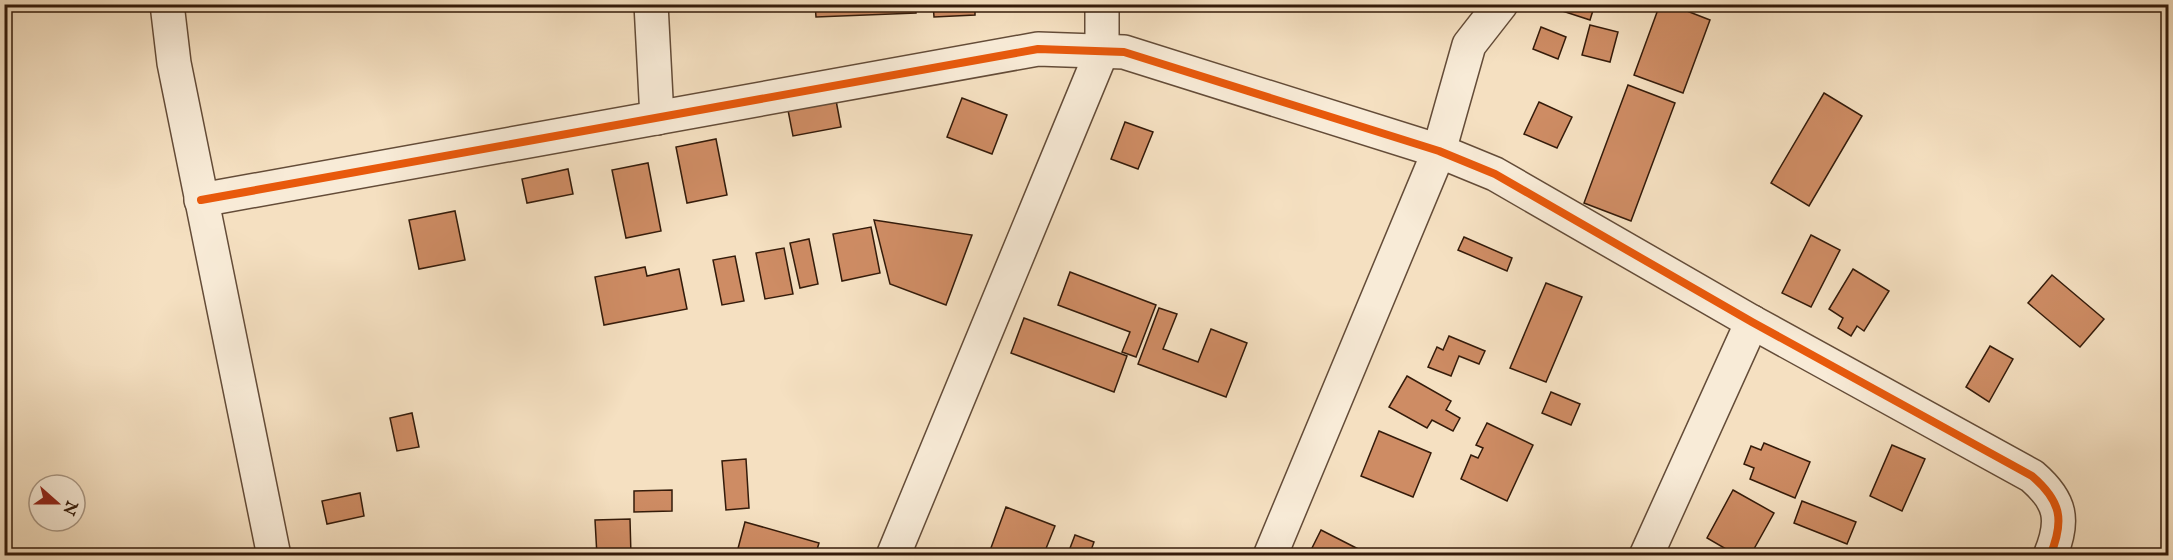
<svg xmlns="http://www.w3.org/2000/svg" width="2173" height="560" viewBox="0 0 2173 560" font-family="'IM FELL English',serif">
  <style>
    .building { fill: #ce8c64; stroke: #341b0a; stroke-width: 1.5 }
    .lines { fill: none; stroke-linecap: round; stroke-linejoin: round }
    .minor-casing { stroke: #644c38; stroke-width: 36 }
    .minor { stroke: #f8ebd7; stroke-width: 33 }
    .cycleway-casing { stroke: #f8ebd7; stroke-width: 11 }
    .cycleway { stroke: #e8590c; stroke-width: 8 }
  </style>
  <rect width="100%" height="100%" fill="#f5e0c1"/>
  <filter id="stains"><feTurbulence type="fractalNoise" baseFrequency=".00333" numOctaves="4"/><feColorMatrix values="0 0 0 0 .2 0 0 0 0 .09 0 0 0 0 .02 0 0 0 .5 -.17"/></filter>
  <radialGradient id="worn" r=".72"><stop offset=".6" stop-color="#630" stop-opacity="0"/><stop offset="1" stop-color="#630" stop-opacity=".3"/></radialGradient>
  <g class="building">
    <path d="M 815,4 L 916,4 L 916,13 L 816,17 Z"/>
    <path d="M 933,4 L 975,4 L 975,15 L 934,17 Z"/>
    <path d="M 1541,4 L 1595,4 L 1590,20 Z"/>
    <path d="M 1660,4 L 1669,4 L 1710,20 L 1683,93 L 1634,75 Z"/>
    <path d="M 1590,25 L 1618,32 L 1610,62 L 1582,55 Z"/>
    <path d="M 1541,27 L 1566,37 L 1558,59 L 1533,49 Z"/>
    <path d="M 1628,85 L 1675,103 L 1631,221 L 1584,203 Z"/>
    <path d="M 1824,93 L 1862,116 L 1809,206 L 1771,183 Z"/>
    <path d="M 835,95 L 841,127 L 793,136 L 787,105 Z"/>
    <path d="M 962,98 L 1007,115 L 992,154 L 947,137 Z"/>
    <path d="M 1539,102 L 1572,117 L 1557,148 L 1524,134 Z"/>
    <path d="M 1125,122 L 1153,132 L 1138,169 L 1111,159 Z"/>
    <path d="M 716,139 L 727,195 L 687,203 L 676,147 Z"/>
    <path d="M 648,163 L 661,231 L 626,238 L 612,170 Z"/>
    <path d="M 568,169 L 573,194 L 527,203 L 522,179 Z"/>
    <path d="M 455,211 L 465,260 L 419,269 L 409,220 Z"/>
    <path d="M 874,220 L 972,235 L 946,305 L 890,284 Z"/>
    <path d="M 871,227 L 880,273 L 842,281 L 833,234 Z"/>
    <path d="M 1811,235 L 1840,250 L 1811,307 L 1782,293 Z"/>
    <path d="M 1464,237 L 1512,258 L 1507,271 L 1458,250 Z"/>
    <path d="M 809,239 L 818,284 L 800,288 L 790,243 Z"/>
    <path d="M 784,248 L 793,294 L 765,299 L 756,253 Z"/>
    <path d="M 735,256 L 744,301 L 722,305 L 713,260 Z"/>
    <path d="M 645,267 L 647,276 L 679,269 L 687,309 L 604,325 L 595,277 Z"/>
    <path d="M 1853,269 L 1889,291 L 1864,331 L 1857,326 L 1851,336 L 1838,328 L 1843,318 L 1829,309 Z"/>
    <path d="M 1070,272 L 1156,305 L 1136,357 L 1122,352 L 1130,332 L 1058,305 Z"/>
    <path d="M 2052,275 L 2104,319 L 2080,347 L 2028,303 Z"/>
    <path d="M 1546,283 L 1582,297 L 1546,382 L 1510,368 Z"/>
    <path d="M 1159,308 L 1177,314 L 1163,349 L 1198,362 L 1211,329 L 1247,343 L 1226,397 L 1138,364 Z"/>
    <path d="M 1024,318 L 1127,356 L 1114,392 L 1011,353 Z"/>
    <path d="M 1449,336 L 1485,351 L 1479,364 L 1459,356 L 1451,376 L 1428,367 L 1437,347 L 1443,350 Z"/>
    <path d="M 1990,346 L 2013,359 L 1989,402 L 1966,387 Z"/>
    <path d="M 1407,376 L 1451,401 L 1446,410 L 1460,418 L 1453,431 L 1432,420 L 1427,428 L 1389,407 Z"/>
    <path d="M 1551,392 L 1580,404 L 1571,425 L 1542,413 Z"/>
    <path d="M 412,413 L 419,447 L 397,451 L 390,418 Z"/>
    <path d="M 1487,423 L 1533,445 L 1507,501 L 1461,479 L 1471,455 L 1478,458 L 1483,448 L 1476,445 Z"/>
    <path d="M 1379,431 L 1431,453 L 1413,497 L 1361,476 Z"/>
    <path d="M 1764,443 L 1810,462 L 1795,498 L 1750,479 L 1754,468 L 1744,464 L 1751,446 L 1761,450 Z"/>
    <path d="M 1892,445 L 1925,459 L 1902,511 L 1870,496 Z"/>
    <path d="M 746,459 L 749,508 L 726,510 L 722,461 Z"/>
    <path d="M 672,490 L 672,511 L 634,512 L 634,491 Z"/>
    <path d="M 1733,490 L 1774,513 L 1750,556 L 1738,556 L 1707,538 Z"/>
    <path d="M 360,493 L 364,516 L 327,524 L 322,501 Z"/>
    <path d="M 1802,501 L 1856,522 L 1847,544 L 1794,523 Z"/>
    <path d="M 1006,507 L 1055,526 L 1043,556 L 988,556 Z"/>
    <path d="M 630,519 L 631,556 L 597,556 L 595,520 Z"/>
    <path d="M 745,522 L 819,543 L 815,556 L 736,556 Z"/>
    <path d="M 1321,530 L 1372,556 L 1308,556 Z"/>
    <path d="M 1075,535 L 1094,542 L 1089,556 L 1067,556 Z"/>
  </g>
  <g class="lines">
    <defs>
      <g id="minor">
        <path d="M 167,4 L 174,63 L 274,556"/>
        <path d="M 651,4 L 657,118"/>
        <path d="M 201,200 L 1038,49 L 1124,52 L 1439,151 L 1495,174 L 1752,322 L 2032,476 C 2061,501 2065,520 2050,556"/>
        <path d="M 893,556 L 1102,51 L 1102,4"/>
        <path d="M 1270,556 L 1439,151 L 1469,45 L 1501,4"/>
        <path d="M 1646,556 L 1752,322"/>
      </g>
    </defs>
    <use href="#minor" class="minor-casing"/>
    <use href="#minor" class="minor"/>
    <defs>
      <path id="cycleway" d="M 201,200 L 1038,49 L 1124,52 L 1439,151 L 1495,174 L 1752,322 L 2032,476 C 2061,501 2065,520 2050,556"/>
    </defs>
    <use href="#cycleway" class="cycleway-casing"/>
    <use href="#cycleway" class="cycleway"/>
  </g>
  <rect width="2173" height="560" fill="none" stroke="#f5e0c1" stroke-width="24"/>
  <rect x="6" y="6" width="2161" height="548" fill="none" stroke="#341b0a" stroke-width="3"/>
  <rect x="12" y="12" width="2149" height="536" fill="none" stroke="#341b0a" stroke-width="1.5"/>
  <g transform="translate(57 503) rotate(111)"><circle r="28" fill="#f8ebd7" stroke="#aa9885" stroke-width="1.5"/>
  <path d="M0-4.5L10 22L0 15L-10 22Z" fill="#8f2418"/>
  <text y="-9" font-size="16" font-weight="bold" text-anchor="middle" fill="#341b0a">N</text>
  </g>
  <rect width="100%" height="100%" filter="url(#stains)"/>
  <rect width="100%" height="100%" fill="url(#worn)"/>
</svg>
